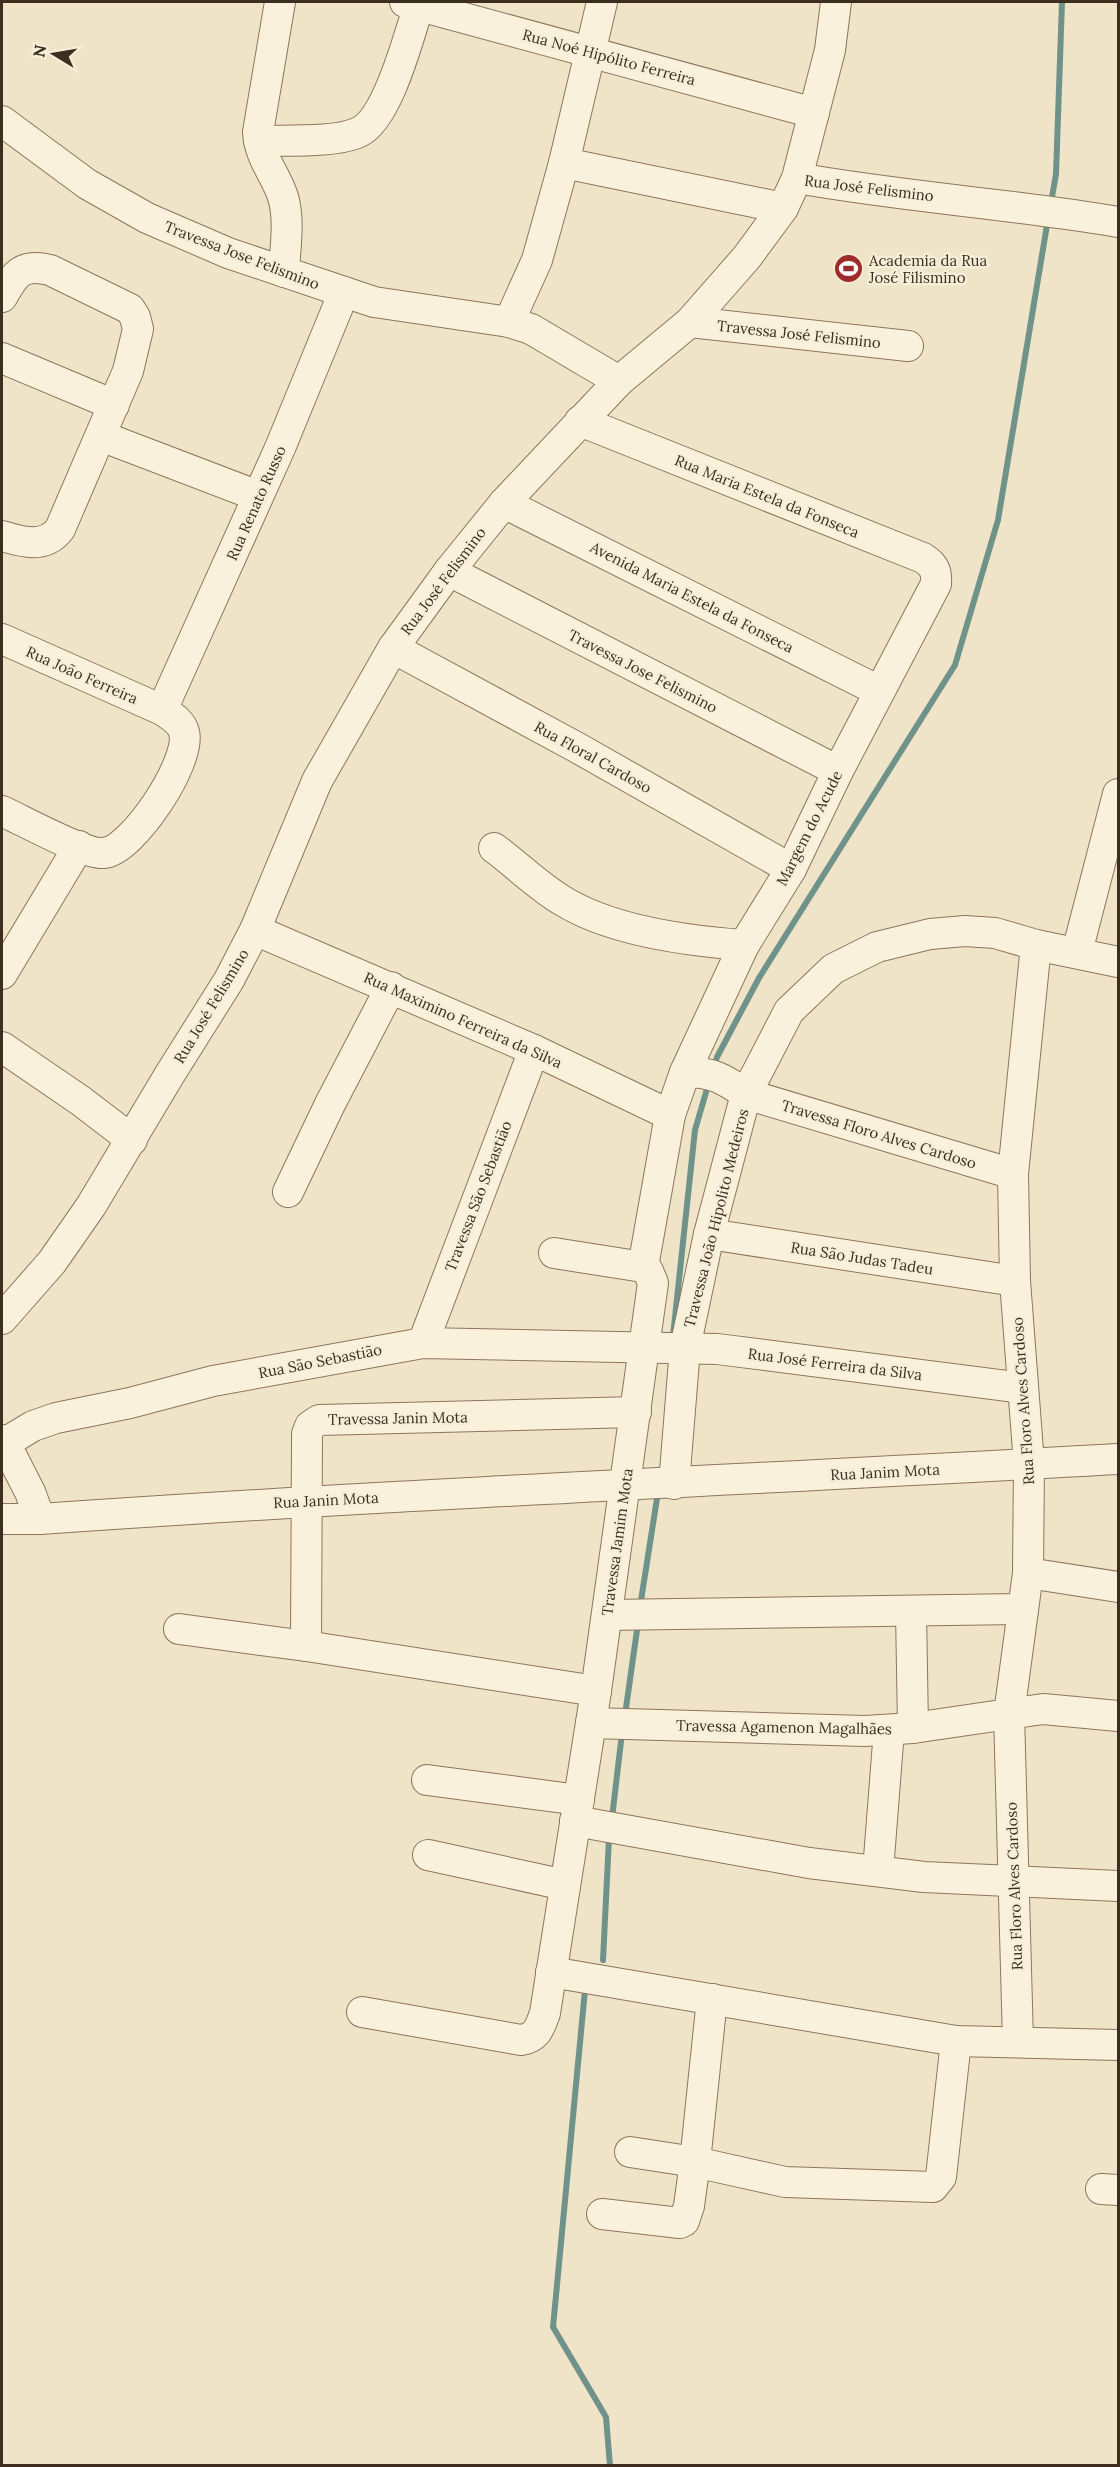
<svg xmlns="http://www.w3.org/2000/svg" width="1120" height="2467" viewBox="0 0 1120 2467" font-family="Lora,serif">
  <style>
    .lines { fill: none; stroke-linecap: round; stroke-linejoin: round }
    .stream { stroke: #6f938a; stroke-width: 6 }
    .minor-casing { stroke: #8d765c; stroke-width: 32 }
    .minor { stroke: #faf1dc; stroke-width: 30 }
    .labels { text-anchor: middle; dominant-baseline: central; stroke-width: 5; stroke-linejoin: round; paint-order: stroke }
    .street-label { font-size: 15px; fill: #3d2e20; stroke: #f7eed8 }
    .poi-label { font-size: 15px; fill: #3d2e20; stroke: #f7eed8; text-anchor: start }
  </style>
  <rect width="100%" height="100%" fill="#f0e4c8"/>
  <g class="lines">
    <g class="stream">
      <path d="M 1051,203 L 1056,174 L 1062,2"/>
      <path d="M 714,1067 L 717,1057 L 759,978 L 955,665 L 998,520 L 1048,219"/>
      <path d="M 673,1336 L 695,1130 L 709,1082"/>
      <path d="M 640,1607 L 658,1492"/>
      <path d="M 625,1715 L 638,1623"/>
      <path d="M 612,1818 L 622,1733"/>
      <path d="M 603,1960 L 609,1838"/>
      <path d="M 585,1990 L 553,2327 L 606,2417 L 610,2466"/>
    </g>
    <defs>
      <g id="minor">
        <path d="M 280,2 L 258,132 C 260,160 275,172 283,197 C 290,220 285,248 284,272"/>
        <path d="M 405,2 L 814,113"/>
        <path d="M 2,121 L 87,184 L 147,218 L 228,253 L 374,302 L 509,322 L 531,329 L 619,381"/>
        <path d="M 259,141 C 285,140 337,143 359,132 C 388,119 409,35 419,5"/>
        <path d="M 564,163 L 602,2"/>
        <path d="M 797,178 C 904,197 1012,204 1118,222"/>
        <path d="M 2,297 C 15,274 21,263 50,270 L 130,309 L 135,317 L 138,329 L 128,371 L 60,529 C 45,549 22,542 2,536"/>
        <path d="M 509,322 L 537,260 L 564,163 L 783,208"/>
        <path d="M 690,322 L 908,346"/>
        <path d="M 2,358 L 114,405"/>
        <path d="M 580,421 L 923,558 C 934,565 937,571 936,584 L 838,771 L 791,869 L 744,945 L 685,1072"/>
        <path d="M 101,436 L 258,496"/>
        <path d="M 504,503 L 879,691"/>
        <path d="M 449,571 L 838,771"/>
        <path d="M 2,639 L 162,710 C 171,716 181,721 184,732 C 192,761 133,850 104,853 C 85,855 22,820 2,811"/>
        <path d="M 393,648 L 576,747 L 791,869"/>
        <path d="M 162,710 L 280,448 L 344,292"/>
        <path d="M 494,848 C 517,865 539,887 563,901 C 612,931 688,941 744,945"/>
        <path d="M 255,930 L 534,1050 L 670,1115"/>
        <path d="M 1077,952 L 1118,794"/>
        <path d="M 2,974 L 79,846"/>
        <path d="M 2,1047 L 81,1101 L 132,1140"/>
        <path d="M 288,1192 L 330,1104 L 391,987"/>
        <path d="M 709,1234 L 1015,1281"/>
        <path d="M 643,1267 L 670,1115 L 685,1072 C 713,1072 724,1079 746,1094 L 1013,1174"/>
        <path d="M 2,1319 L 52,1262 L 91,1206 L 170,1074 L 229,980 L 255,930 L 317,781 L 393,648 L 449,571 L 504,503 L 619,381 L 690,322 L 747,257 L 783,208 L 797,178 L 830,50 L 836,2"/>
        <path d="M 423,1343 L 534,1050"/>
        <path d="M 2,1440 L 5,1443 L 30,1492 L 40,1519"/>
        <path d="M 5,1443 L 33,1426 L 56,1418 L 130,1403 L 213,1381 L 423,1343 L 717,1349 L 1023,1388"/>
        <path d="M 674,1484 L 685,1348 L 709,1234 L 746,1094 L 789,1011 L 833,969 L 877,947 L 930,934 L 965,931 L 995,933 L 1036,945"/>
        <path d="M 2,1519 L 40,1519 C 399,1494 759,1479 1118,1459"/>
        <path d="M 1028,1573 L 1118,1587"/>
        <path d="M 911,1611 L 913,1728"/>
        <path d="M 607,1615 L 1023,1609"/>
        <path d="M 179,1629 L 306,1646 L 596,1691"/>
        <path d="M 306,1646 L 307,1434 L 310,1426 L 319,1420 L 636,1412"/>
        <path d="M 591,1723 L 865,1731 L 913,1728 L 1043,1709 L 1118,1716"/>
        <path d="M 427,1780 L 579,1800"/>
        <path d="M 575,1821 L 809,1863 L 924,1877 L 1118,1886"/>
        <path d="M 428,1855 L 565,1885"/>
        <path d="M 878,1871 L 889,1730"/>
        <path d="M 551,1972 L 956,2041 L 1118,2045"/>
        <path d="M 362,2012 L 521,2040 C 537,2038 540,2027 545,2013 L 596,1691 L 653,1283 L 648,1271 L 643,1267 L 554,1253"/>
        <path d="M 1018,2042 L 1009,1714 L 1028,1573 L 1029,1464 L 1015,1281 L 1013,1174 L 1036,945 L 1118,962"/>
        <path d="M 630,2152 L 695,2162 L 785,2182 L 933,2187 L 941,2177 L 956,2041"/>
        <path d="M 1101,2189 L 1118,2190"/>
        <path d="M 602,2214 L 680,2223 L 684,2221 L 689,2206 L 695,2162 L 712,1999"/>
      </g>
    </defs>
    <use href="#minor" class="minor-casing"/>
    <use href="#minor" class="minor"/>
  </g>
  <defs>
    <symbol id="stadium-disc" viewBox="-11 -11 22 22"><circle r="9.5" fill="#9e2a2b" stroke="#f7eed8"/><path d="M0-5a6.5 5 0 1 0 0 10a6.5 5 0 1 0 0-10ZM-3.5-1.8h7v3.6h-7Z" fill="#fff"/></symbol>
  </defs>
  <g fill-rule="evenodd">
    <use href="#stadium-disc" x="832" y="252" width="33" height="33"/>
  </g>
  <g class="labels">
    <g class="street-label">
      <text transform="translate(609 57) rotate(15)">Rua Noé Hipólito Ferreira</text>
      <text transform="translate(869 188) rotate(7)">Rua José Felismino</text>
      <text transform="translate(242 255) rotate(21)">Travessa Jose Felismino</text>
      <text transform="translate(799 334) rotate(6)">Travessa José Felismino</text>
      <text transform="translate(767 496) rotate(22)">Rua Maria Estela da Fonseca</text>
      <text transform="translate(256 503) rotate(-66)">Rua Renato Russo</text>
      <text transform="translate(443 581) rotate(-53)">Rua José Felismino</text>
      <text transform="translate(692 597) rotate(27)">Avenida Maria Estela da Fonseca</text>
      <text transform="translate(643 671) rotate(27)">Travessa Jose Felismino</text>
      <text transform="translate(82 675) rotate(24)">Rua João Ferreira</text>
      <text transform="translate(593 757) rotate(29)">Rua Floral Cardoso</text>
      <text transform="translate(809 828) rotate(-63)">Margem do Acude</text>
      <text transform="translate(211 1006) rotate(-59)">Rua José Felismino</text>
      <text transform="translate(463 1020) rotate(24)">Rua Maximino Ferreira da Silva</text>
      <text transform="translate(879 1134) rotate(17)">Travessa Floro Alves Cardoso</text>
      <text transform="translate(478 1196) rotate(-69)">Travessa São Sebastião</text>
      <text transform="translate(716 1218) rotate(-76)">Travessa João Hipolito Medeiros</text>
      <text transform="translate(862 1258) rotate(9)">Rua São Judas Tadeu</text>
      <text transform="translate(320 1361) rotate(-11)">Rua São Sebastião</text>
      <text transform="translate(835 1364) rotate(7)">Rua José Ferreira da Silva</text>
      <text transform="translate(1023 1401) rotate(-94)">Rua Floro Alves Cardoso</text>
      <text transform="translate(398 1418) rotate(-1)">Travessa Janin Mota</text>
      <text transform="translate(885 1472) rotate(-3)">Rua Janim Mota</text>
      <text transform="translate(326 1500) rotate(-3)">Rua Janin Mota</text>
      <text transform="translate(617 1542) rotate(-82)">Travessa Jamim Mota</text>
      <text transform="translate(784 1727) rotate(1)">Travessa Agamenon Magalhães</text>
      <text transform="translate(1014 1886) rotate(-92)">Rua Floro Alves Cardoso</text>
    </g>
    <g class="poi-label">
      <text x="869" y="260">Academia da Rua<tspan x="869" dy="17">José Filismino</tspan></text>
    </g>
  </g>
  <rect width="1120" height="2467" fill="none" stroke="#3d2e20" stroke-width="6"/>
  <g transform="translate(54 54) rotate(281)" stroke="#f7eed8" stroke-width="4.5" paint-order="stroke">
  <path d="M0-4.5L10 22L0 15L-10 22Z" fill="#3d2e20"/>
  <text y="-9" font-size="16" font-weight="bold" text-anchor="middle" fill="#3d2e20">N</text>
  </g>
</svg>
